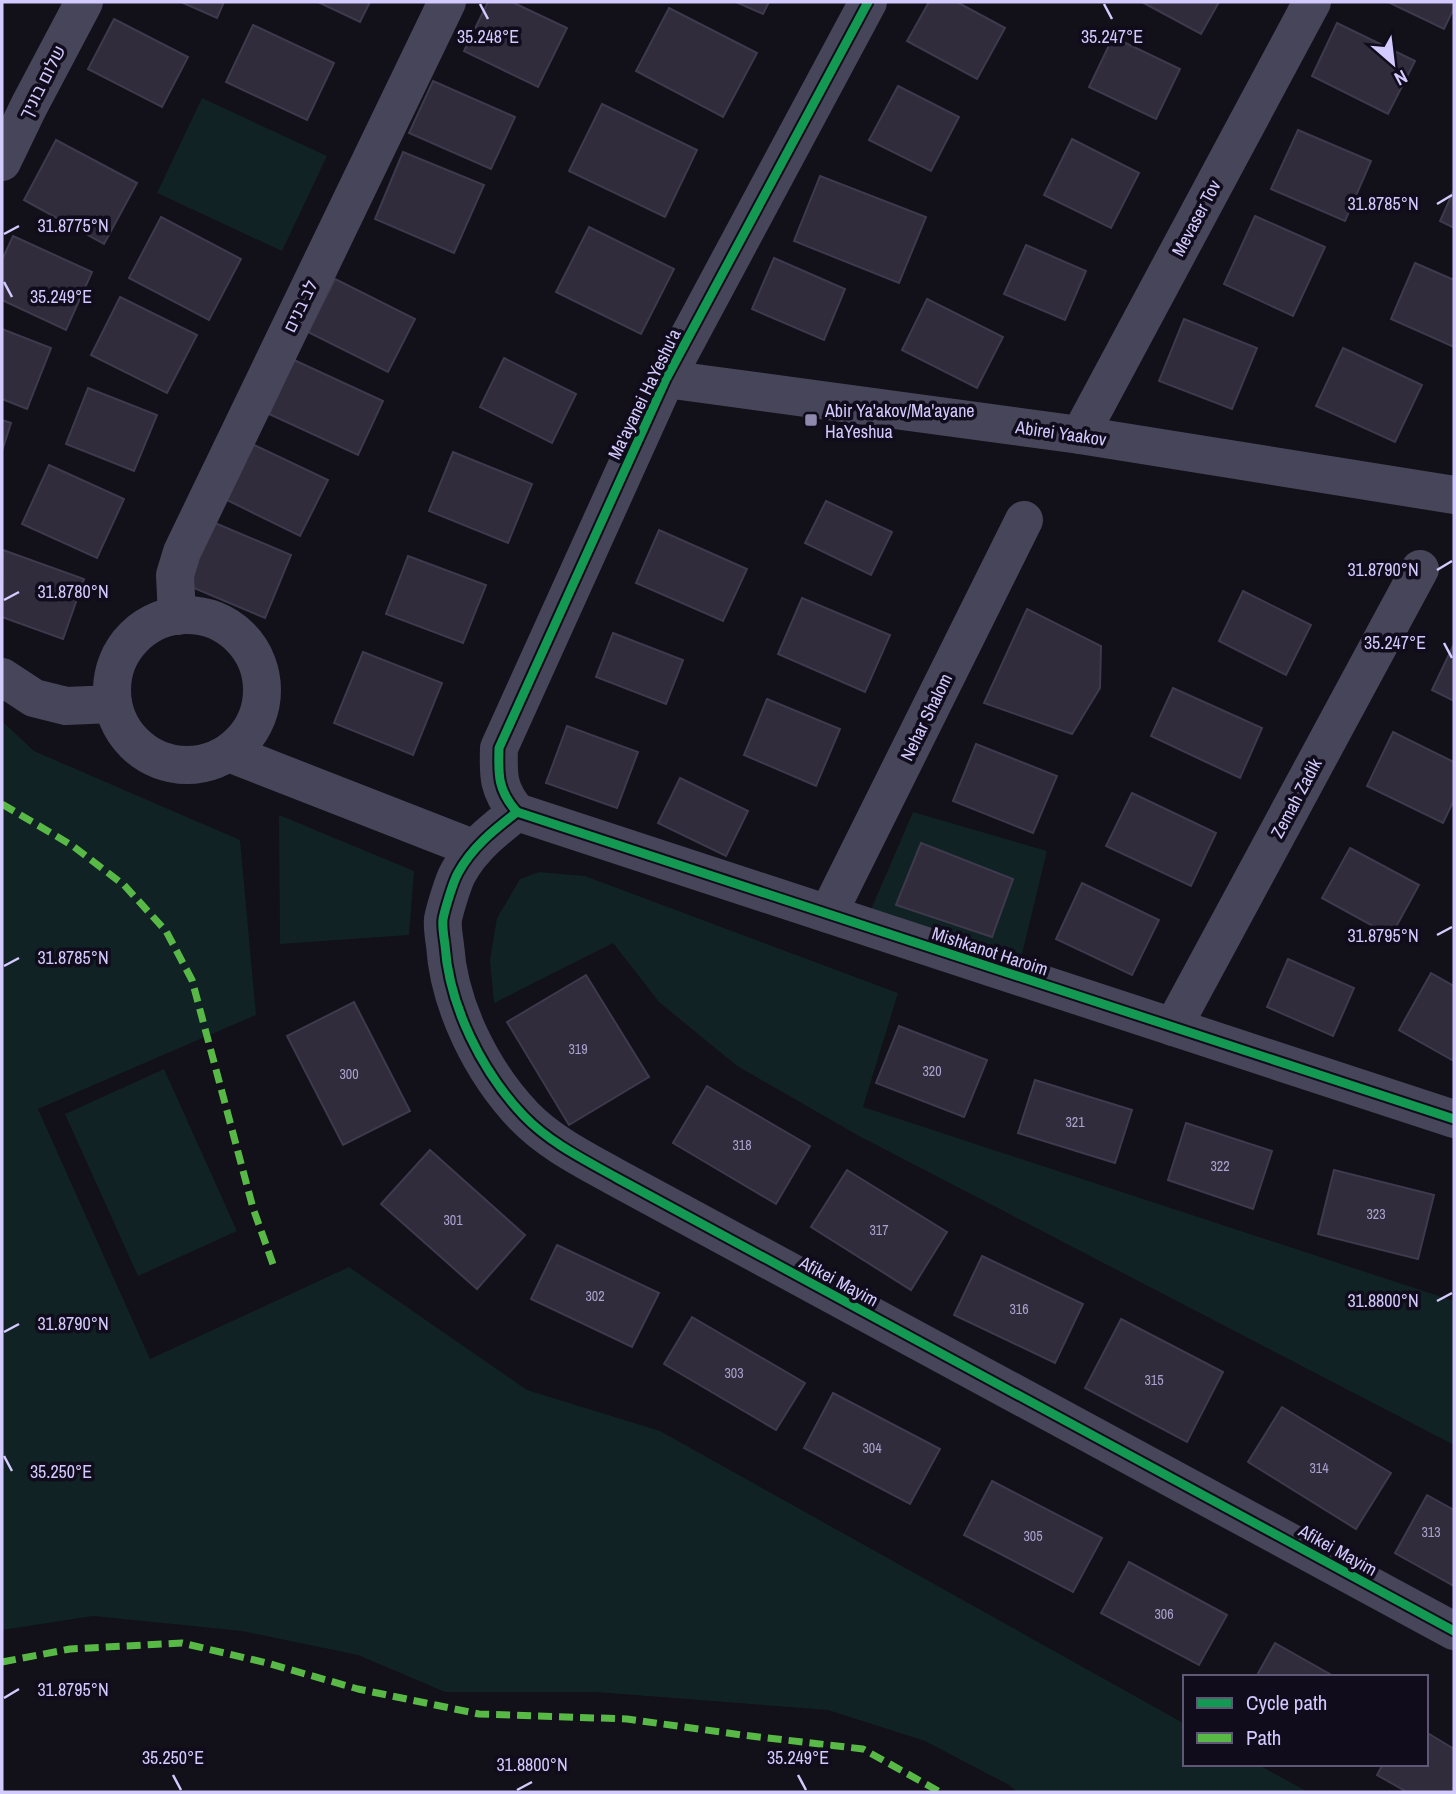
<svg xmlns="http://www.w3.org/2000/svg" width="1456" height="1794" viewBox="0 0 1456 1794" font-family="'Archivo Narrow',Heebo,sans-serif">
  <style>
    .green { fill: #102224 }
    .building { fill: #302c3c; stroke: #3e3a4d; stroke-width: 2 }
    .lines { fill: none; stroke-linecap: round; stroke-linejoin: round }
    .street { stroke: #474559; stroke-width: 38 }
    .quiet { stroke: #58b947; stroke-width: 7; stroke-dasharray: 14 7; stroke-linecap: butt }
    .cycleway-casing { stroke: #100c1c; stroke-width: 13 }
    .cycleway { stroke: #139951; stroke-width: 9 }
    .ticks { fill: none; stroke: #d3cafd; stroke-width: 2.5 }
    .poi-dot { fill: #8f89ad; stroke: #100c1c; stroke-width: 2.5 }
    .labels { text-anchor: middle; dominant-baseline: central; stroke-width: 7; stroke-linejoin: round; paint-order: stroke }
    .number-label { font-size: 14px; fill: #aaa2cd }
    .street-label { font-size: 18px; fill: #d3cafd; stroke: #100c1c }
    .poi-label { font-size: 18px; fill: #d3cafd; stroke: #100c1c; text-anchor: start }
    .ticks-label { font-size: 18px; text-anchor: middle; fill: #d3cafd; stroke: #100c1c; stroke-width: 7; stroke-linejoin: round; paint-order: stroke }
  </style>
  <rect width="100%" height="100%" fill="#121018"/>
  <g class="green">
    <path d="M 202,98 L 327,156 L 282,251 L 157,193 Z"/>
    <path d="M 2,721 L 34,751 L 240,840 L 256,1015 L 38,1109 L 150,1359 L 349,1267 L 527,1390 L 660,1431 L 1185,1724 L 1185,1764 L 1257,1764 L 1308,1792 L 1017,1792 L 1009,1785 L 925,1741 L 828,1710 L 596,1692 L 445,1692 L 358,1655 L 242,1631 L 93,1616 L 2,1630 Z"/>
    <path d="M 913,812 L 1047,851 L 1022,954 L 869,914 Z"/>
    <path d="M 279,815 L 414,871 L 409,935 L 280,944 Z"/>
    <path d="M 539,872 L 585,876 L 898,993 L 863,1107 L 1454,1301 L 1454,1445 L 859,1136 L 737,1066 L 659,1002 L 613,943 L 494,1003 L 490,960 L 497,918 L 520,879 Z"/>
    <path d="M 164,1069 L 237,1231 L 138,1276 L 65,1114 Z"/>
  </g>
  <g class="building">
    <path d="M 181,2 L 224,2 L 217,18 Z"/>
    <path d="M 318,2 L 370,2 L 360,22 Z"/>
    <path d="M 488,2 L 512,2 L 567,28 L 538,87 L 464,51 Z"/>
    <path d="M 736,2 L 769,2 L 763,14 Z"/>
    <path d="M 929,2 L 957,2 L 1005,28 L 977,79 L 907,41 Z"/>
    <path d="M 1142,2 L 1219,2 L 1201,34 Z"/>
    <path d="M 1388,2 L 1454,2 L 1454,8 L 1444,29 Z"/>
    <path d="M 669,8 L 757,53 L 723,117 L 636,71 Z"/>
    <path d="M 114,19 L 188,57 L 162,107 L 88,69 Z"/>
    <path d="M 1337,23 L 1415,61 L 1388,114 L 1312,76 Z"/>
    <path d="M 253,25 L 334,63 L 307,120 L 226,82 Z"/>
    <path d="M 1113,37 L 1180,69 L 1156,119 L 1089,87 Z"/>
    <path d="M 433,81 L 515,117 L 491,169 L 409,133 Z"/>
    <path d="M 898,86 L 959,117 L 931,171 L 869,140 Z"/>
    <path d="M 602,104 L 697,150 L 665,217 L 569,171 Z"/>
    <path d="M 1298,130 L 1371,161 L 1345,221 L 1271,189 Z"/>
    <path d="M 1072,139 L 1139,173 L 1111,228 L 1044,195 Z"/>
    <path d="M 56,140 L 137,183 L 104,244 L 24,200 Z"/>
    <path d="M 403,152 L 484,185 L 454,253 L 375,219 Z"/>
    <path d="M 820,176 L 926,217 L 899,283 L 794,241 Z"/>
    <path d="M 1454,190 L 1454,228 L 1440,221 Z"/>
    <path d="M 1255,216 L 1325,247 L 1293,316 L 1224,284 Z"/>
    <path d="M 161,217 L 241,259 L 209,320 L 129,278 Z"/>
    <path d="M 589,227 L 674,269 L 641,334 L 556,292 Z"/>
    <path d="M 13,236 L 92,272 L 66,330 L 2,300 L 2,260 Z"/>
    <path d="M 1026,245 L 1086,271 L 1065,320 L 1004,294 Z"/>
    <path d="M 774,258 L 845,289 L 824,340 L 752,309 Z"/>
    <path d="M 1415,263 L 1454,280 L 1454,347 L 1391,319 Z"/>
    <path d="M 335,279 L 415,319 L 388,372 L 308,332 Z"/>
    <path d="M 120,297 L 197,335 L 167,393 L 91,355 Z"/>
    <path d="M 927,299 L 1003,337 L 977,388 L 902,350 Z"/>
    <path d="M 1184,319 L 1257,348 L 1232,409 L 1159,381 Z"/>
    <path d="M 2,329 L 51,348 L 27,409 L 2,399 Z"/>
    <path d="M 1343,348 L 1422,385 L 1395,442 L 1316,406 Z"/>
    <path d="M 504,358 L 576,394 L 552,443 L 480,407 Z"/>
    <path d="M 294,360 L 383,401 L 358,455 L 269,414 Z"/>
    <path d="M 88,388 L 157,415 L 134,471 L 66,444 Z"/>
    <path d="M 2,420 L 11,423 L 2,451 Z"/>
    <path d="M 250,443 L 328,480 L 300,536 L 223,498 Z"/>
    <path d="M 453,452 L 532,484 L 508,543 L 429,511 Z"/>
    <path d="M 49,465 L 124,499 L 97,558 L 22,524 Z"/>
    <path d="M 826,501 L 892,532 L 871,575 L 805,543 Z"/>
    <path d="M 208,520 L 291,555 L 265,618 L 182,583 Z"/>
    <path d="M 659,530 L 747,569 L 723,621 L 636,583 Z"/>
    <path d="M 3,550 L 84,579 L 63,639 L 2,617 Z"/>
    <path d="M 408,556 L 486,585 L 463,643 L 386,614 Z"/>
    <path d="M 1243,591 L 1311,625 L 1286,675 L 1219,641 Z"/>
    <path d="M 802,598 L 890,635 L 865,692 L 778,654 Z"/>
    <path d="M 1027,609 L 1101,646 L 1100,688 L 1072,734 L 984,703 Z"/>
    <path d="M 613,633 L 683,660 L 666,704 L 596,677 Z"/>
    <path d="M 1454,644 L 1454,701 L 1432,690 Z"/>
    <path d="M 363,652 L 442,683 L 413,755 L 334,723 Z"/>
    <path d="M 1173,688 L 1262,728 L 1240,778 L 1151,736 Z"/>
    <path d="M 767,699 L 840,729 L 816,786 L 744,755 Z"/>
    <path d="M 567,726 L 638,752 L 617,808 L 546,783 Z"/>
    <path d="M 1393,732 L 1454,762 L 1454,800 L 1443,823 L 1367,786 Z"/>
    <path d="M 976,744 L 1057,776 L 1033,833 L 953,801 Z"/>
    <path d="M 680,778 L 748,811 L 726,856 L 658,823 Z"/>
    <path d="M 1132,793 L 1216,833 L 1191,886 L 1106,846 Z"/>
    <path d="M 921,843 L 1013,879 L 992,937 L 896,905 Z"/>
    <path d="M 1350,848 L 1419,885 L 1391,936 L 1322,898 Z"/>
    <path d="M 1082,883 L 1159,920 L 1132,975 L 1056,939 Z"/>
    <path d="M 1288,959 L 1354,988 L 1333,1036 L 1267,1007 Z"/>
    <path d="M 1431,973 L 1454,986 L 1454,1061 L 1399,1030 Z"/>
    <path d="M 586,975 L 649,1077 L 569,1125 L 507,1022 Z"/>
    <path d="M 354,1002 L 410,1111 L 343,1145 L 287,1036 Z"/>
    <path d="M 899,1026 L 987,1060 L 964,1117 L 876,1083 Z"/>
    <path d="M 1035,1080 L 1132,1110 L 1115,1163 L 1018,1133 Z"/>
    <path d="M 707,1086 L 810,1146 L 776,1204 L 673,1143 Z"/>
    <path d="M 1186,1123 L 1272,1151 L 1253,1209 L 1168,1180 Z"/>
    <path d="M 430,1150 L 525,1235 L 477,1289 L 381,1204 Z"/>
    <path d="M 847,1170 L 947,1232 L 911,1290 L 811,1227 Z"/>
    <path d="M 1334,1170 L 1434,1195 L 1418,1259 L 1318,1234 Z"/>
    <path d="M 557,1245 L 659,1293 L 632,1347 L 531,1299 Z"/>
    <path d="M 982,1256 L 1083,1304 L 1055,1363 L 954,1315 Z"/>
    <path d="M 692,1317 L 805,1383 L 776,1430 L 664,1364 Z"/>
    <path d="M 1121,1319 L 1223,1372 L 1187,1442 L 1085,1388 Z"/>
    <path d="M 833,1393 L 940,1449 L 910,1504 L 804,1448 Z"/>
    <path d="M 1282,1407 L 1391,1473 L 1356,1529 L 1248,1462 Z"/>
    <path d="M 992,1481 L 1102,1538 L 1073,1592 L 964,1535 Z"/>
    <path d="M 1427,1495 L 1454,1510 L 1454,1586 L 1395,1553 Z"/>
    <path d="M 1129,1562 L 1227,1615 L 1199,1665 L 1101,1613 Z"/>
    <path d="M 1275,1643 L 1335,1677 L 1256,1677 Z"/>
    <path d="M 1426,1732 L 1454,1749 L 1454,1792 L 1407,1792 L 1377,1775 L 1383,1764 L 1426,1764 Z"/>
  </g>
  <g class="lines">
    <g class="street">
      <path d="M 868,2 L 666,379 L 499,748 C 498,775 498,791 517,812 L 1454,1119"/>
      <path d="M 2,162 L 29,106 L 84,2"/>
      <path d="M 666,379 L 1080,435 L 1454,495"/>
      <path d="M 1080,435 L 1312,2"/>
      <circle cx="187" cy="690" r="75"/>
      <path d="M 177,616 L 175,575 L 182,552 L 447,2"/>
      <path d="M 2,677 L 34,698 L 66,706 L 113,704"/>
      <path d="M 229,753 L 475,849"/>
      <path d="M 517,812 C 494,830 472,847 458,873 C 453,882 445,909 443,919 C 442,927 444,937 445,945 C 449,1006 482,1072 524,1116 C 550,1143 585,1160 617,1178 L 1454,1631"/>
      <path d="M 828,914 L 1024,520"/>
      <path d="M 1173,1027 L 1420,569"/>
    </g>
    <g class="quiet">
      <path d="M 2,804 L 73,846 L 124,885 L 166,931 L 192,980 L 253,1208 L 274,1267"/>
      <path d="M 2,1662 L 70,1649 L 182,1643 L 267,1663 L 358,1689 L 479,1714 L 627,1719 L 742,1735 L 863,1749 L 940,1792"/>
    </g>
    <defs>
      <g id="cycleway">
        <path d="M 868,2 L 666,379 L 499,748 C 498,775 498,791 517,812 L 1454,1119"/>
        <path d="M 517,812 C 494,830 472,847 458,873 C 453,882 445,909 443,919 C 442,927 444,937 445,945 C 449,1006 482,1072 524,1116 C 550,1143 585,1160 617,1178 L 1454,1631"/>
      </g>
    </defs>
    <use href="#cycleway" class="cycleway-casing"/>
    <use href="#cycleway" class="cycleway"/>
  </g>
  <path class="ticks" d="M 480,4 L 488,19M 1104,4 L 1112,19M 1437,204 L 1452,195M 4,234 L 19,226M 4,282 L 12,297M 1437,570 L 1452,561M 4,600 L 19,592M 1444,643 L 1452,658M 1437,935 L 1452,927M 4,966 L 19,958M 1437,1301 L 1452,1293M 4,1332 L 19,1324M 4,1456 L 12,1471M 4,1698 L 19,1689M 173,1775 L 181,1790M 798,1775 L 806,1790M 517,1790 L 532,1782"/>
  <rect class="poi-dot" x="804" y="413" width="14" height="14" rx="3.5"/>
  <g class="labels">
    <g class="number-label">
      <text x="578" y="1049">319</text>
      <text x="932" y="1071">320</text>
      <text x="349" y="1074">300</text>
      <text x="1075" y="1122">321</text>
      <text x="742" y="1145">318</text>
      <text x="1220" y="1166">322</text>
      <text x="1376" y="1214">323</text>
      <text x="453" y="1220">301</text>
      <text x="879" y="1230">317</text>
      <text x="595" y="1296">302</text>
      <text x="1019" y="1309">316</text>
      <text x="734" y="1373">303</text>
      <text x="1154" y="1380">315</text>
      <text x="872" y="1448">304</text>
      <text x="1319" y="1468">314</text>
      <text x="1431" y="1532">313</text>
      <text x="1033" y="1536">305</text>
      <text x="1164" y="1614">306</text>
    </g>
    <g class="street-label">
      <text transform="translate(42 82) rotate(-63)">שלום בוניך</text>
      <text transform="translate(1196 218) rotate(-62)">Mevaser Tov</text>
      <text transform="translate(300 306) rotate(-64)">לב בנים</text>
      <text transform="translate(644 394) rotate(-64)">Ma'ayanei HaYeshu'a</text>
      <text transform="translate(1061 433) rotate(8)">Abirei Yaakov</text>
      <text transform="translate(926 717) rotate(-64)">Nehar Shalom</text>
      <text transform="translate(1296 798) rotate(-62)">Zemah Zadik</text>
      <text transform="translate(990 951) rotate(18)">Mishkanot Haroim</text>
      <text transform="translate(839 1281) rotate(28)">Afikei Mayim</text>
      <text transform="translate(1338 1550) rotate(29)">Afikei Mayim</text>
    </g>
    <g class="poi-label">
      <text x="825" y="410">Abir Ya'akov/Ma'ayane<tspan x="825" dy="21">HaYeshua</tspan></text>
    </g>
  </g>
  <g class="ticks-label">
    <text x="488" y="43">35.248°E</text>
    <text x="1112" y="43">35.247°E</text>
    <text x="1383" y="210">31.8785°N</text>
    <text x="73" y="232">31.8775°N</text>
    <text x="61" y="303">35.249°E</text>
    <text x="1383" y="576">31.8790°N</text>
    <text x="73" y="598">31.8780°N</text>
    <text x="1395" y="649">35.247°E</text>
    <text x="1383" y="942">31.8795°N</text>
    <text x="73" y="964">31.8785°N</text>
    <text x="1383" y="1307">31.8800°N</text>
    <text x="73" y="1330">31.8790°N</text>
    <text x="61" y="1478">35.250°E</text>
    <text x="73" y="1696">31.8795°N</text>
    <text x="173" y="1764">35.250°E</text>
    <text x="798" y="1764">35.249°E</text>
    <text x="532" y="1771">31.8800°N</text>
  </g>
  <rect width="1456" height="1794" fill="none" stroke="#d3cafd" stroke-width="7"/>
  <rect x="1183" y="1675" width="245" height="91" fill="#100c1c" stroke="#5e5876" stroke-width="2"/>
  <rect x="1197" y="1698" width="35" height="10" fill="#139951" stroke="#5e5876" stroke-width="2"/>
  <text x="1246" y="1710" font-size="21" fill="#d3cafd">Cycle path</text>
  <rect x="1197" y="1733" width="35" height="10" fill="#58b947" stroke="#5e5876" stroke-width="2"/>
  <text x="1246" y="1745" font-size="21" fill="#d3cafd">Path</text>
  <g transform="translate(1393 63) rotate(152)" stroke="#100c1c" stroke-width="5" paint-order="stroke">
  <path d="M0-5L12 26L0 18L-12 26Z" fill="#d3cafd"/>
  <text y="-10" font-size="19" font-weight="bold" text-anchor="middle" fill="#d3cafd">N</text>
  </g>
</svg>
